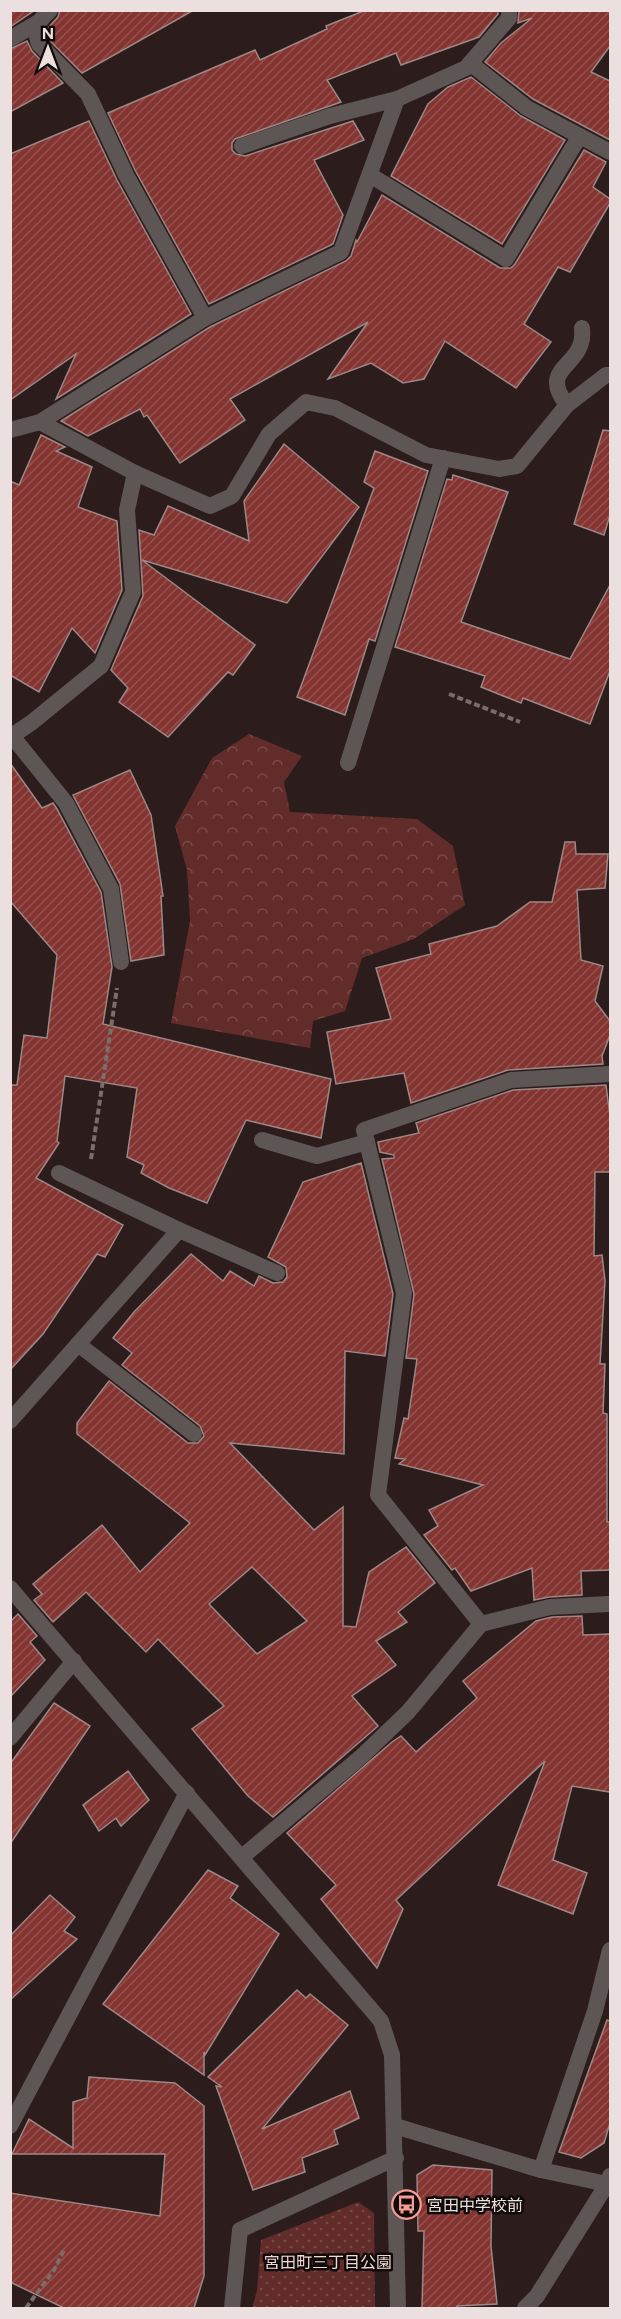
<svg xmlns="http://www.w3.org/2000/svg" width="621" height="2319" viewBox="0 0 621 2319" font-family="Figtree,'Noto Sans JP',sans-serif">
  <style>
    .forest { fill: url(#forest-crowns) }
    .park { fill: url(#park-dots) }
    .building { fill: url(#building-hatch); stroke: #9c8886; stroke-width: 1.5; fill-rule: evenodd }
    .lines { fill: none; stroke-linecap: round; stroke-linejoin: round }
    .path { stroke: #7b6d6c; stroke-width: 4; stroke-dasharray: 6 3; stroke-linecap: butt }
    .service { stroke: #5e5655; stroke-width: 16 }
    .minor { stroke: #5e5655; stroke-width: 16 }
    .labels { text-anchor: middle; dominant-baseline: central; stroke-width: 5; stroke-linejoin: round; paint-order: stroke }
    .poi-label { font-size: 16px; fill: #ebe0df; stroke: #0f0908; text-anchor: start }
    .park-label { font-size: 16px; fill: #f0d7d5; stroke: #0f0908 }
  </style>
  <defs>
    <pattern id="forest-crowns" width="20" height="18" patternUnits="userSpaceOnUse" patternTransform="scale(1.5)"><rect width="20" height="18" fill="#622c2a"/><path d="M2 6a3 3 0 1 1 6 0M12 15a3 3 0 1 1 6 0" fill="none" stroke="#794a48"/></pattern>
    <pattern id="park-dots" width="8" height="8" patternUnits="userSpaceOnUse" patternTransform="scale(1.5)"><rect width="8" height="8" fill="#622c2a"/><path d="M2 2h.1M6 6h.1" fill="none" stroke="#794a48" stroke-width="1.8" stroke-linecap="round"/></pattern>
    <pattern id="building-hatch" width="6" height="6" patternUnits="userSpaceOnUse" patternTransform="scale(1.5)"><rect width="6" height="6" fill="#843431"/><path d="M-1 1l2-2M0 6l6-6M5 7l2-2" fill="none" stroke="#96514e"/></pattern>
  </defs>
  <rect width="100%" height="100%" fill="#2c1c1b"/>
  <path class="forest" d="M 249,734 L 302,756 L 284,782 L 290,812 L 417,819 L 453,846 L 465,905 L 414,939 L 362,958 L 345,1011 L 313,1021 L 310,1048 L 171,1023 L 190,921 L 187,870 L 175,826 L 212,758 Z"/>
  <path class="park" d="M 358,2202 L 374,2213 L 375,2308 L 252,2308 L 257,2291 L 261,2240 Z"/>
  <g class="building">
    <path d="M 10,10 L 35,10 L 10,27 Z"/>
    <path d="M 60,10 L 194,10 L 82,73 L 48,39 L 47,29 L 58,17 Z"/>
    <path d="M 366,10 L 498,10 L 498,14 L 479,37 L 401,65 L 396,53 L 327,80 L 341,102 L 235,139 L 232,143 L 232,150 L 236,154 L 245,156 L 353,121 L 364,140 L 314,160 L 343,215 L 333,244 L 209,304 L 135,170 L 108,113 L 255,50 L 260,60 L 327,29 L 326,26 Z"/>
    <path d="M 519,10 L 610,10 L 610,46 L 591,72 L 610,81 L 610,140 L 533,99 L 485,62 L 501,43 L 532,18 L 518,23 Z"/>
    <path d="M 27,41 L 32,51 L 63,83 L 10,112 L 10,49 Z"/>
    <path d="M 471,77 L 521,116 L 565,140 L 502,244 L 391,176 L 428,104 L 448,87 Z"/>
    <path d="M 89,121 L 117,180 L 191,314 L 56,399 L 76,354 L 10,400 L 10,154 Z"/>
    <path d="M 584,150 L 606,162 L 593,187 L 610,199 L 610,203 L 570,272 L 558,267 L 524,324 L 551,342 L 516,388 L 445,341 L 424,379 L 403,383 L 371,363 L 328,379 L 368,322 L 230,399 L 245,420 L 180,463 L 147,415 L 144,417 L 140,409 L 88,436 L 61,421 L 210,327 L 346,261 L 351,256 L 356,240 L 357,242 L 382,195 L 500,268 L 511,268 L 515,264 Z"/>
    <path d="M 603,430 L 610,431 L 610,515 L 604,535 L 574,524 Z"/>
    <path d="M 41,435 L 65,447 L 56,451 L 92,467 L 78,507 L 117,521 L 122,590 L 95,653 L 72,628 L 39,692 L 10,675 L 10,481 L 19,485 Z"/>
    <path d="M 284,444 L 359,507 L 287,603 L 142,560 L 255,645 L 233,675 L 228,672 L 168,737 L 119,702 L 128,688 L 111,670 L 143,596 L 139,530 L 154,535 L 168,506 L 249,541 L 244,501 Z"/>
    <path d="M 375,451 L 428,471 L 375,641 L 369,639 L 345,715 L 297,697 L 374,488 L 364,482 Z"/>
    <path d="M 453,475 L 508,492 L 461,622 L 570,659 L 610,585 L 610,671 L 590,724 L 523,698 L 521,703 L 481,687 L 485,676 L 395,647 L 447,479 L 452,480 Z"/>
    <path d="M 10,763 L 42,808 L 53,803 L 57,809 L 101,892 L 112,967 L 103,1024 L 331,1079 L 321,1138 L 246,1120 L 207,1203 L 169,1188 L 141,1173 L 144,1165 L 127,1157 L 137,1088 L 65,1076 L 57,1141 L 59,1143 L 36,1178 L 123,1225 L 105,1257 L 97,1254 L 43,1334 L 10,1370 L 10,1085 L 17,1085 L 24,1035 L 47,1038 L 57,955 L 10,901 Z"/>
    <path d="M 130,770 L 151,815 L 163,896 L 161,896 L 164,955 L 131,961 L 120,884 L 73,795 Z"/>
    <path d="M 565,842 L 575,842 L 576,854 L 608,854 L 605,888 L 577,890 L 581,960 L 603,966 L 595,1001 L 610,1021 L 610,1035 L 602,1056 L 603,1064 L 508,1070 L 411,1103 L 404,1073 L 336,1084 L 327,1032 L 391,1019 L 376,968 L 431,954 L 429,944 L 497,926 L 530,902 L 552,902 Z"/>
    <path d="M 606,1085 L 610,1116 L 610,1172 L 595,1172 L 594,1256 L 602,1255 L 605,1281 L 600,1364 L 605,1364 L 603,1413 L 607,1414 L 607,1522 L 610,1522 L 610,1570 L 581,1571 L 582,1595 L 549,1597 L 534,1600 L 532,1568 L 471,1591 L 455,1568 L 452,1570 L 424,1535 L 438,1526 L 429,1510 L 483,1485 L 399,1464 L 405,1459 L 395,1458 L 404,1418 L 408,1419 L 417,1359 L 406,1358 L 414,1294 L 382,1159 L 394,1158 L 394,1155 L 380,1152 L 378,1142 L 419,1133 L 416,1123 L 513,1090 Z"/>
    <path d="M 361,1163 L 393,1294 L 385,1356 L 345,1351 L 344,1454 L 230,1443 L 314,1530 L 343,1507 L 343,1626 L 356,1627 L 369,1572 L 406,1547 L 435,1583 L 398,1612 L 407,1622 L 376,1641 L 396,1665 L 352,1696 L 378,1726 L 273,1817 L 248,1796 L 192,1729 L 224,1706 L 158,1639 L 146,1652 L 86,1592 L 53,1622 L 34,1600 L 42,1594 L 33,1584 L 102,1525 L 140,1572 L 190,1523 L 77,1434 L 77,1423 L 109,1381 L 188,1443 L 198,1443 L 204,1436 L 200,1426 L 122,1365 L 132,1353 L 113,1338 L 134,1312 L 191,1254 L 223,1281 L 230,1271 L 254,1286 L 259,1276 L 273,1283 L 283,1282 L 287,1277 L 286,1267 L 268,1257 L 303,1182 ZM 252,1567 L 307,1621 L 257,1654 L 209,1604 Z"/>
    <path d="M 18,1614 L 37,1636 L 30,1642 L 45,1660 L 10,1697 L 10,1618 L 12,1620 Z"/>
    <path d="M 582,1616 L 583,1635 L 610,1634 L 610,1792 L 572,1786 L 553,1860 L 587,1873 L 573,1914 L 498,1885 L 545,1761 L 396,1900 L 403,1909 L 377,1968 L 321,1899 L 336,1885 L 287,1833 L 392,1742 L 401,1736 L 416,1752 L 477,1698 L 463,1681 L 536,1621 L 552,1617 Z"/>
    <path d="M 54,1703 L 90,1726 L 10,1844 L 10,1764 Z"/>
    <path d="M 128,1771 L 149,1800 L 121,1826 L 116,1818 L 99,1831 L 83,1805 Z"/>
    <path d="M 208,1870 L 238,1886 L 230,1898 L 279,1934 L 205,2055 L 204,2052 L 204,2075 L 103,2004 Z"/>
    <path d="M 50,1895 L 75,1917 L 64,1931 L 77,1939 L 10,2000 L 10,1936 Z"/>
    <path d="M 297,1990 L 306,1998 L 310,1994 L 348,2025 L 262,2129 L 350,2091 L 359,2118 L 334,2130 L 338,2144 L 302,2158 L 305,2172 L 253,2190 L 216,2086 L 222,2087 L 208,2077 Z"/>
    <path d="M 607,2020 L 610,2021 L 610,2123 L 604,2143 L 581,2158 L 559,2152 Z"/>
    <path d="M 89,2077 L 175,2083 L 204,2106 L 204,2276 L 194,2308 L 64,2308 L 10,2282 L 10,2193 L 160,2216 L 165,2154 L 12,2154 L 29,2119 L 73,2148 L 73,2102 L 87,2098 Z"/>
    <path d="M 433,2165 L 492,2170 L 491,2246 L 497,2304 L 457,2306 L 457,2308 L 422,2308 L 424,2231 L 418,2231 L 417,2175 Z"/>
  </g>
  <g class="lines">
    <g class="path">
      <path d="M 449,694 L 520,722"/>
      <path d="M 91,1159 L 117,988"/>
      <path d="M 26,2308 L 54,2270 L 64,2250"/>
    </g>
    <g class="service">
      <path d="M 50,10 C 37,23 33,26 39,44 L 88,94 L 126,175 L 205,318"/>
      <path d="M 10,39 L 37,23"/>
      <path d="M 470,63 L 527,108 L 610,152"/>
      <path d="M 242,146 L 330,116 L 397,99"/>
      <path d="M 370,175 L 506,259 L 579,137"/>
      <path d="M 567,405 C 536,365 587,368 582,328"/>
      <path d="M 101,666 L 133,592 L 127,510 L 135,473 L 210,506 L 232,496 L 269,434 L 306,402 L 335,408 L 426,455 L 499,469 L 517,466 L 567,405 L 606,375 L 610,375"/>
      <path d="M 12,736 L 66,803 L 111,889 L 121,962"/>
      <path d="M 348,763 L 443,458"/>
      <path d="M 262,1140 L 317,1156 L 367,1142"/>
      <path d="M 59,1173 L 179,1230 L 277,1273"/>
      <path d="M 78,1344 L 194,1434"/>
      <path d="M 481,1624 L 378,1495 L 404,1293 L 364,1130 L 511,1080 L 610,1074"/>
      <path d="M 242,1857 L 362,1756 L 408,1712 L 481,1624 L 550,1607 L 610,1604"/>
      <path d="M 525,2308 L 537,2296 L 607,2184"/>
    </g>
    <g class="minor">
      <path d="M 40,422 L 205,318 L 341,252 L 397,99 L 466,68 L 509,18 L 509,10"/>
      <path d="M 10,430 L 40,422 L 135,473"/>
      <path d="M 10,737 L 31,723 L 101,666"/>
      <path d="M 10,1421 L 179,1230"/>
      <path d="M 10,1588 L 381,2021 L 392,2055 L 398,2308"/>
      <path d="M 10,1738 L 74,1661"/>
      <path d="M 10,2126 L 187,1793"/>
      <path d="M 395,2126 L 541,2170 L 607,2184 L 610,2176"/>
      <path d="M 541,2170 L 595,2011 L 610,1950"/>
      <path d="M 232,2308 L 240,2230 L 396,2158"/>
    </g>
  </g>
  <defs>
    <symbol id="bus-ring" viewBox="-11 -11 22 22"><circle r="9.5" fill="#0f0908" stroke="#f59c95" stroke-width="1.5"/><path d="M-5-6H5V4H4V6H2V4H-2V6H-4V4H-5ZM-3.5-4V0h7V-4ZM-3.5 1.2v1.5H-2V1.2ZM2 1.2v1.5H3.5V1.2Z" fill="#f59c95"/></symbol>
  </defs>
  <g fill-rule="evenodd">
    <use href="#bus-ring" x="390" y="2188" width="33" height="33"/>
  </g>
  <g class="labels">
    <g class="poi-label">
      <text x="427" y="2205">宮田中学校前</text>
    </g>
    <g class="park-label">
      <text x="328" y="2262">宮田町三丁目公園</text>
    </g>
  </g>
  <rect width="621" height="2319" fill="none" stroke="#ebe0df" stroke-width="24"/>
  <g transform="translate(48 48)" stroke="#0f0908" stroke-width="4.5" paint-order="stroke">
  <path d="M0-4.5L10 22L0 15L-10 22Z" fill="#ebe0df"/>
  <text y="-9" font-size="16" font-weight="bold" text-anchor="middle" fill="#ebe0df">N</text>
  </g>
</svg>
